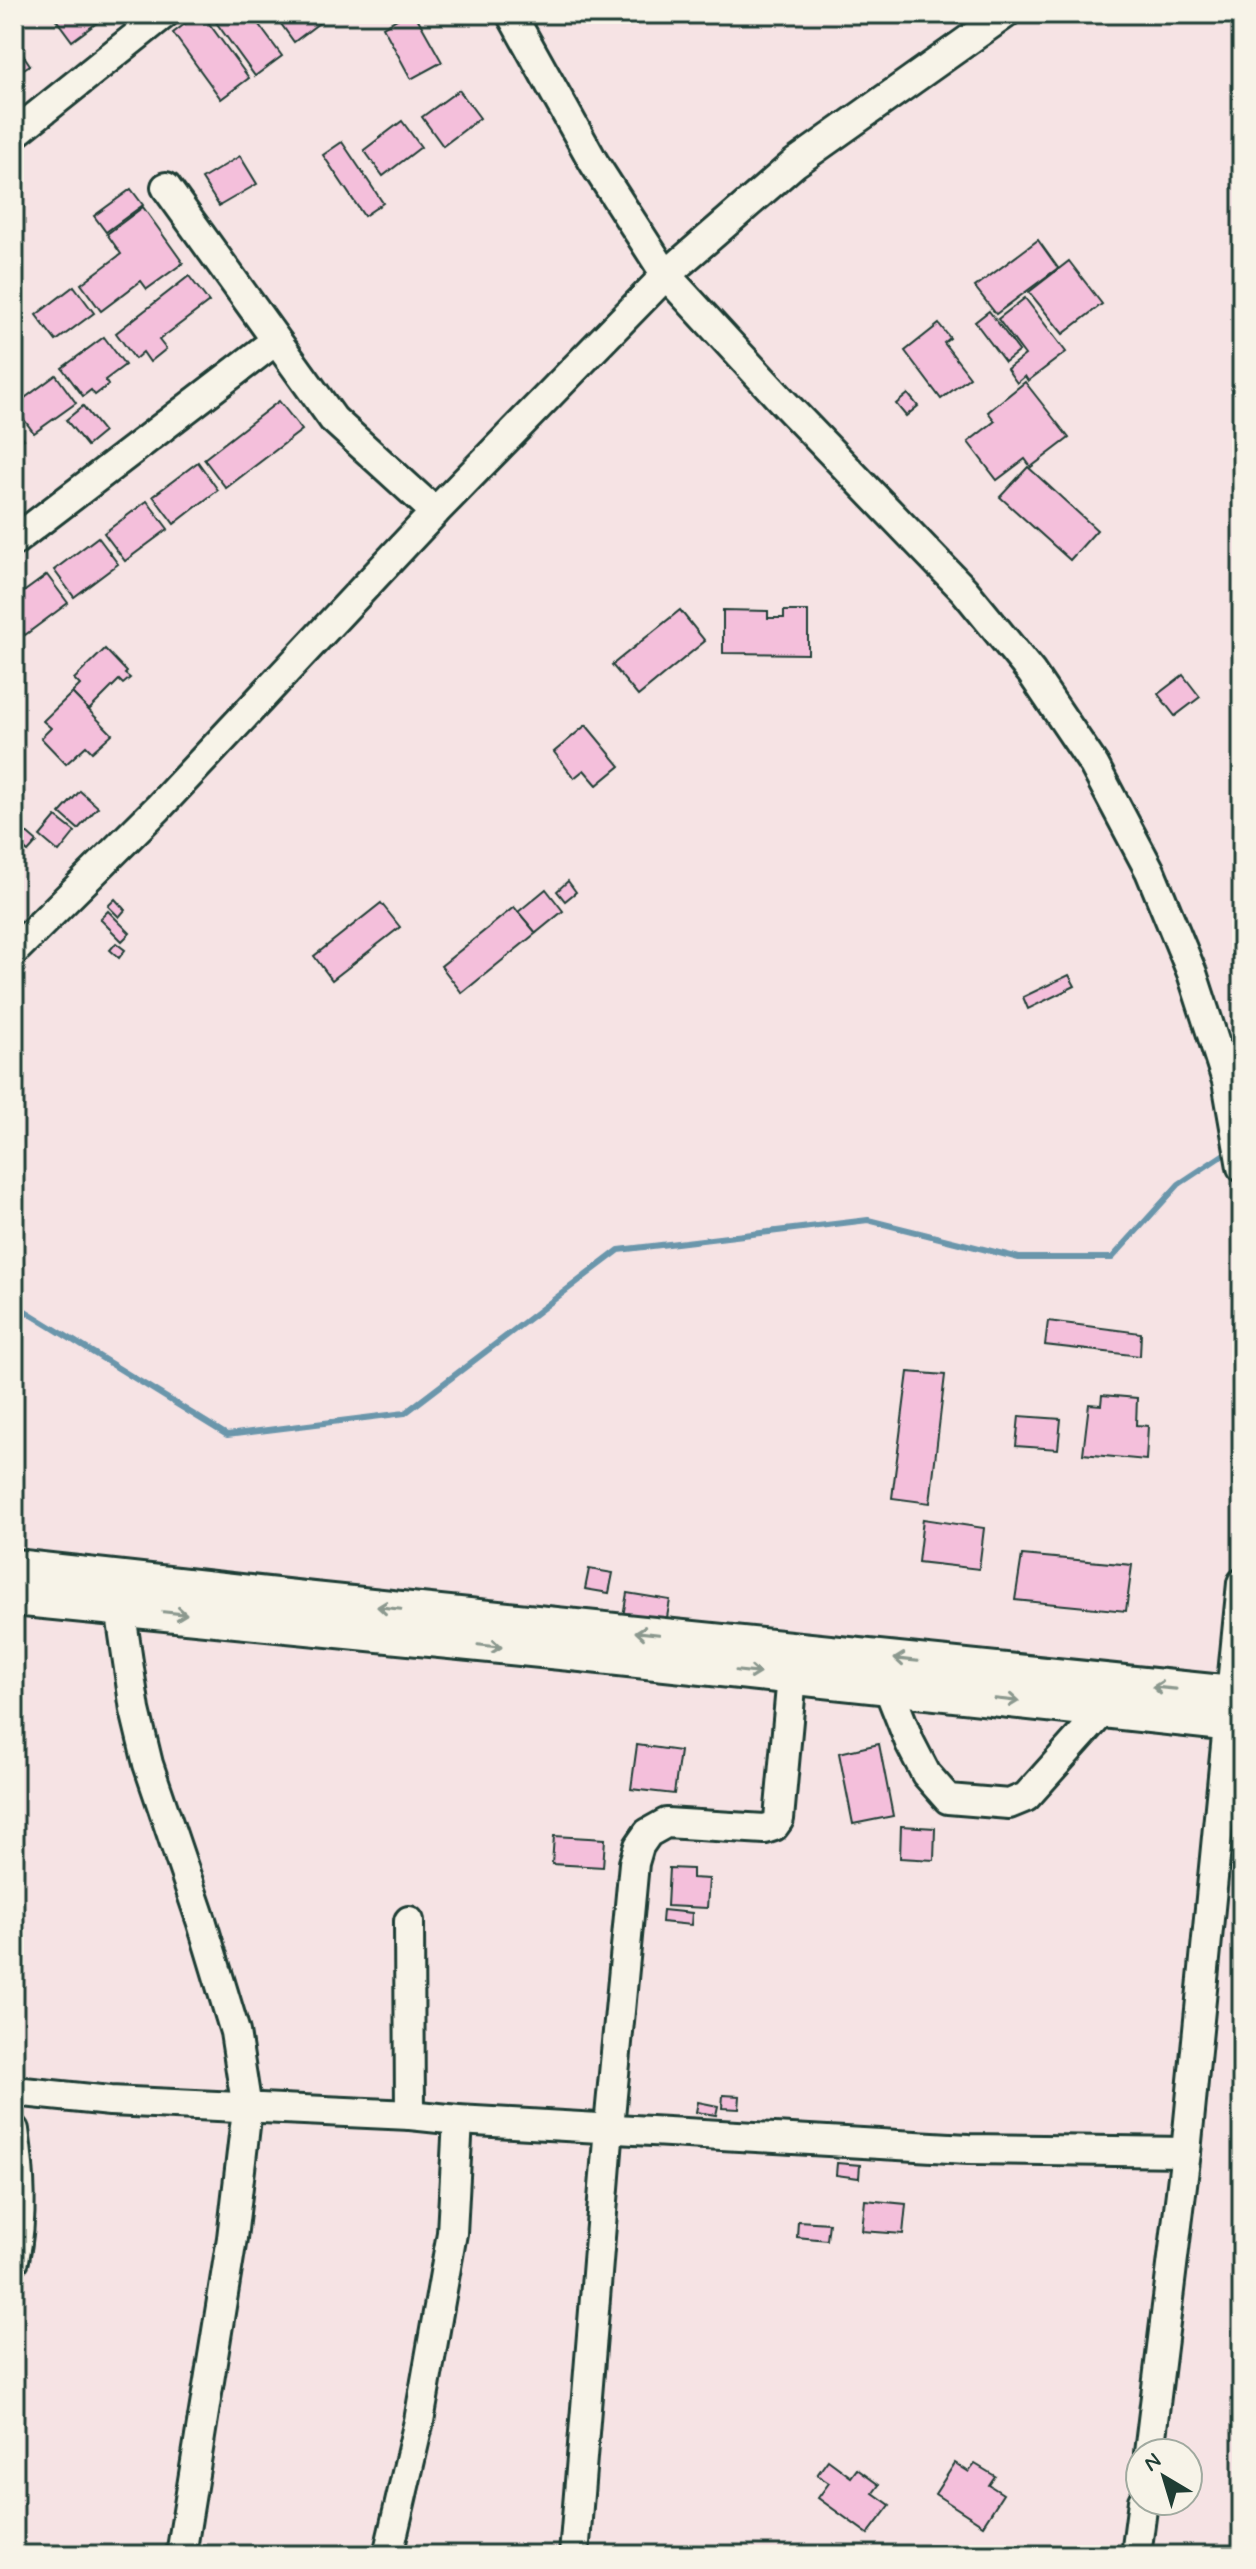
<svg xmlns="http://www.w3.org/2000/svg" width="1256" height="2569" viewBox="0 0 1256 2569" font-family="Mynerve,sans-serif">
  <style>
    .lines { fill: none; stroke-linecap: round; stroke-linejoin: round }
    .stream { stroke: #6b96ab; stroke-width: 6 }
    .building { fill: #f4bfdb; stroke: #1f3d34; stroke-width: 2 }
    .minor-casing { stroke: #1f3d34; stroke-width: 34 }
    .major-casing { stroke: #1f3d34; stroke-width: 40 }
    .minor { stroke: #f7f3e8; stroke-width: 28 }
    .major { stroke: #f7f3e8; stroke-width: 34 }
    .oneway { stroke: #8b988e }
  </style>
  <rect width="100%" height="100%" fill="#f6e3e4"/>
  <filter id="ink" filterUnits="userSpaceOnUse"><feTurbulence type="fractalNoise" baseFrequency=".0125" numOctaves="2"/><feDisplacementMap in="SourceGraphic" scale="16" xChannelSelector="R" yChannelSelector="G"/><feConvolveMatrix kernelMatrix="1 2 1 2 8 2 1 2 1" color-interpolation-filters="sRGB"/></filter>
  <g filter="url(#ink)">
    <g class="lines">
      <path class="stream" d="M 14,1304 L 227,1435 L 405,1413 L 619,1250 L 868,1220 L 1019,1258 L 1112,1258 L 1179,1184 L 1232,1149"/>
    </g>
    <g class="building">
      <path d="M 52,14 L 92,14 L 98,22 L 72,41 Z"/>
      <path d="M 198,14 L 202,14 L 249,78 L 221,99 L 173,33 Z"/>
      <path d="M 210,14 L 251,14 L 282,56 L 255,76 Z"/>
      <path d="M 274,14 L 312,14 L 319,23 L 294,42 Z"/>
      <path d="M 406,14 L 415,14 L 442,62 L 411,79 L 383,27 Z"/>
      <path d="M 14,41 L 30,65 L 14,75 Z"/>
      <path d="M 459,90 L 480,118 L 443,146 L 422,117 Z"/>
      <path d="M 402,121 L 421,147 L 383,176 L 364,150 Z"/>
      <path d="M 342,142 L 383,203 L 364,216 L 323,155 Z"/>
      <path d="M 240,156 L 257,184 L 219,206 L 202,179 Z"/>
      <path d="M 131,189 L 143,205 L 106,232 L 94,216 Z"/>
      <path d="M 143,207 L 183,263 L 147,289 L 141,281 L 101,311 L 81,284 L 121,254 L 107,234 Z"/>
      <path d="M 1038,240 L 1058,268 L 996,314 L 975,287 Z"/>
      <path d="M 1069,261 L 1102,304 L 1063,334 L 1029,292 Z"/>
      <path d="M 189,276 L 209,302 L 159,340 L 166,349 L 150,362 L 143,352 L 135,359 L 116,333 Z"/>
      <path d="M 74,286 L 94,313 L 56,341 L 36,315 Z"/>
      <path d="M 1025,298 L 1066,352 L 1028,381 L 1025,376 L 1017,383 L 1007,369 L 1025,355 L 998,319 Z"/>
      <path d="M 989,311 L 1019,351 L 1005,362 L 975,322 Z"/>
      <path d="M 939,324 L 950,338 L 944,343 L 970,377 L 941,399 L 905,351 Z"/>
      <path d="M 104,337 L 125,365 L 105,380 L 108,385 L 95,395 L 91,390 L 83,396 L 62,368 Z"/>
      <path d="M 56,375 L 76,403 L 34,433 L 14,406 Z"/>
      <path d="M 1025,382 L 1069,438 L 1031,467 L 1025,459 L 997,480 L 968,442 L 995,421 L 988,412 Z"/>
      <path d="M 908,394 L 918,406 L 906,416 L 896,404 Z"/>
      <path d="M 279,401 L 302,430 L 226,488 L 204,459 Z"/>
      <path d="M 83,406 L 104,432 L 87,446 L 66,420 Z"/>
      <path d="M 14,425 L 24,439 L 14,446 Z"/>
      <path d="M 198,462 L 218,490 L 174,524 L 153,496 Z"/>
      <path d="M 1028,467 L 1097,530 L 1070,560 L 1000,497 Z"/>
      <path d="M 147,501 L 168,529 L 125,561 L 104,533 Z"/>
      <path d="M 98,537 L 118,564 L 74,597 L 54,570 Z"/>
      <path d="M 47,575 L 68,603 L 25,635 L 14,619 L 14,599 Z"/>
      <path d="M 680,610 L 705,641 L 638,696 L 612,665 Z"/>
      <path d="M 723,610 L 768,611 L 768,618 L 784,618 L 784,611 L 808,611 L 808,654 L 723,653 Z"/>
      <path d="M 105,649 L 127,672 L 125,674 L 130,678 L 123,684 L 119,680 L 89,710 L 72,693 L 80,685 L 74,679 Z"/>
      <path d="M 1183,675 L 1200,697 L 1175,716 L 1158,694 Z"/>
      <path d="M 72,693 L 112,734 L 92,752 L 86,746 L 66,764 L 41,738 L 51,728 L 43,721 Z"/>
      <path d="M 586,725 L 620,766 L 597,785 L 584,770 L 574,778 L 554,752 Z"/>
      <path d="M 80,791 L 98,807 L 78,829 L 60,813 Z"/>
      <path d="M 56,817 L 75,832 L 59,852 L 40,836 Z"/>
      <path d="M 22,829 L 37,842 L 28,852 L 14,840 Z"/>
      <path d="M 568,881 L 576,892 L 565,901 L 557,891 Z"/>
      <path d="M 546,889 L 563,911 L 536,933 L 518,912 Z"/>
      <path d="M 115,899 L 125,910 L 119,917 L 108,906 Z"/>
      <path d="M 381,903 L 400,927 L 332,980 L 314,956 Z"/>
      <path d="M 514,907 L 536,933 L 462,993 L 441,966 Z"/>
      <path d="M 108,911 L 130,933 L 122,941 L 100,919 Z"/>
      <path d="M 116,943 L 125,950 L 119,958 L 110,950 Z"/>
      <path d="M 1069,975 L 1075,986 L 1028,1009 L 1023,997 Z"/>
      <path d="M 1048,1321 L 1141,1333 L 1140,1356 L 1045,1345 Z"/>
      <path d="M 908,1372 L 945,1375 L 930,1503 L 892,1498 Z"/>
      <path d="M 1102,1395 L 1137,1398 L 1136,1425 L 1148,1426 L 1146,1460 L 1083,1454 L 1089,1404 L 1101,1405 Z"/>
      <path d="M 1019,1416 L 1061,1419 L 1058,1449 L 1016,1446 Z"/>
      <path d="M 923,1519 L 984,1528 L 979,1569 L 918,1562 Z"/>
      <path d="M 1022,1555 L 1132,1565 L 1126,1611 L 1015,1600 Z"/>
      <path d="M 589,1569 L 613,1573 L 609,1593 L 585,1589 Z"/>
      <path d="M 627,1593 L 670,1600 L 665,1629 L 622,1622 Z"/>
      <path d="M 879,1744 L 893,1816 L 853,1824 L 839,1753 Z"/>
      <path d="M 637,1745 L 680,1751 L 674,1794 L 631,1789 Z"/>
      <path d="M 901,1826 L 935,1828 L 934,1860 L 900,1858 Z"/>
      <path d="M 554,1836 L 605,1839 L 603,1867 L 552,1864 Z"/>
      <path d="M 669,1868 L 692,1869 L 692,1878 L 709,1879 L 707,1908 L 667,1906 Z"/>
      <path d="M 663,1910 L 692,1913 L 691,1925 L 662,1922 Z"/>
      <path d="M 723,2095 L 740,2096 L 739,2109 L 722,2108 Z"/>
      <path d="M 698,2102 L 718,2106 L 716,2115 L 696,2112 Z"/>
      <path d="M 837,2163 L 860,2165 L 859,2178 L 836,2175 Z"/>
      <path d="M 865,2200 L 906,2204 L 903,2234 L 862,2231 Z"/>
      <path d="M 798,2221 L 829,2223 L 827,2240 L 797,2237 Z"/>
      <path d="M 828,2460 L 851,2477 L 857,2469 L 879,2485 L 873,2493 L 890,2505 L 868,2534 L 818,2498 L 829,2483 L 817,2475 Z"/>
      <path d="M 955,2463 L 969,2472 L 975,2464 L 995,2476 L 989,2485 L 1003,2494 L 983,2525 L 935,2494 Z"/>
      <path d="M 986,2545 L 997,2555 L 977,2555 Z"/>
    </g>
    <g class="lines">
      <defs>
        <g id="minor">
          <path d="M 511,14 L 594,163 L 666,275 L 785,404 L 964,590 L 1031,672 L 1094,765 L 1150,871 L 1192,973 L 1227,1081 L 1242,1167"/>
          <path d="M 14,134 L 164,14"/>
          <path d="M 166,187 L 333,419 L 435,512"/>
          <path d="M 14,541 L 275,341"/>
          <path d="M 14,951 L 158,808 L 435,512 L 666,275 L 795,163 L 1005,14"/>
          <path d="M 120,1607 L 135,1710 L 148,1764 L 202,1923 L 235,2032 L 247,2109 L 232,2238 L 181,2555"/>
          <path d="M 888,1687 L 910,1743 L 926,1774 L 948,1799 L 1009,1804 L 1026,1797 L 1104,1710"/>
          <path d="M 409,1921 L 410,2115"/>
          <path d="M 14,2091 L 110,2101 L 410,2115 L 458,2120 L 968,2149 L 1186,2152"/>
          <path d="M 14,2130 C 20,2173 23,2217 14,2260"/>
          <path d="M 1149,2453 L 1186,2152 L 1242,1583"/>
          <path d="M 388,2555 L 419,2421 L 452,2233 L 458,2120"/>
          <path d="M 574,2555 L 609,2127 L 634,1863 L 639,1846 L 648,1833 L 666,1823 L 765,1829 L 774,1826 L 779,1819 L 792,1676"/>
          <path d="M 1136,2555 L 1143,2501"/>
        </g>
        <g id="major">
          <path d="M 14,1567 L 313,1600 L 1242,1695"/>
          <path d="M 14,1598 L 591,1655 L 1242,1725"/>
        </g>
      </defs>
      <use href="#minor" class="minor-casing"/>
      <use href="#major" class="major-casing"/>
      <use href="#minor" class="minor"/>
      <use href="#major" class="major"/>
    </g>
    <defs><path id="oneway-shaft" d="M-6 0H5M1.5-3L5.5 0L1.5 3" fill="none" stroke-width="1.6" stroke-linecap="round" stroke-linejoin="round" transform="scale(2)"/></defs>
    <g class="oneway">
      <use href="#oneway-shaft" transform="translate(389 1608) rotate(-174)"/>
      <use href="#oneway-shaft" transform="translate(175 1613) rotate(6)"/>
      <use href="#oneway-shaft" transform="translate(647 1633) rotate(-174)"/>
      <use href="#oneway-shaft" transform="translate(490 1646) rotate(6)"/>
      <use href="#oneway-shaft" transform="translate(906 1660) rotate(-174)"/>
      <use href="#oneway-shaft" transform="translate(748 1672) rotate(6)"/>
      <use href="#oneway-shaft" transform="translate(1164 1688) rotate(-175)"/>
      <use href="#oneway-shaft" transform="translate(1007 1700) rotate(6)"/>
    </g>
  </g>
  <rect width="1256" height="2569" fill="none" stroke="#f7f3e8" stroke-width="48"/>
  <rect x="24" y="24" width="1208" height="2521" fill="none" stroke="#1f3d34" stroke-width="3" filter="url(#ink)"/>
  <g transform="translate(1164 2477) rotate(322)"><circle r="38" fill="#f7f3e8" stroke="#a1aaa0" stroke-width="2"/>
  <path d="M0-6L14 30L0 20L-14 30Z" fill="#1f3d34"/>
  <text y="-12" font-size="22" font-weight="bold" text-anchor="middle" fill="#1f3d34">N</text>
  </g>
</svg>
